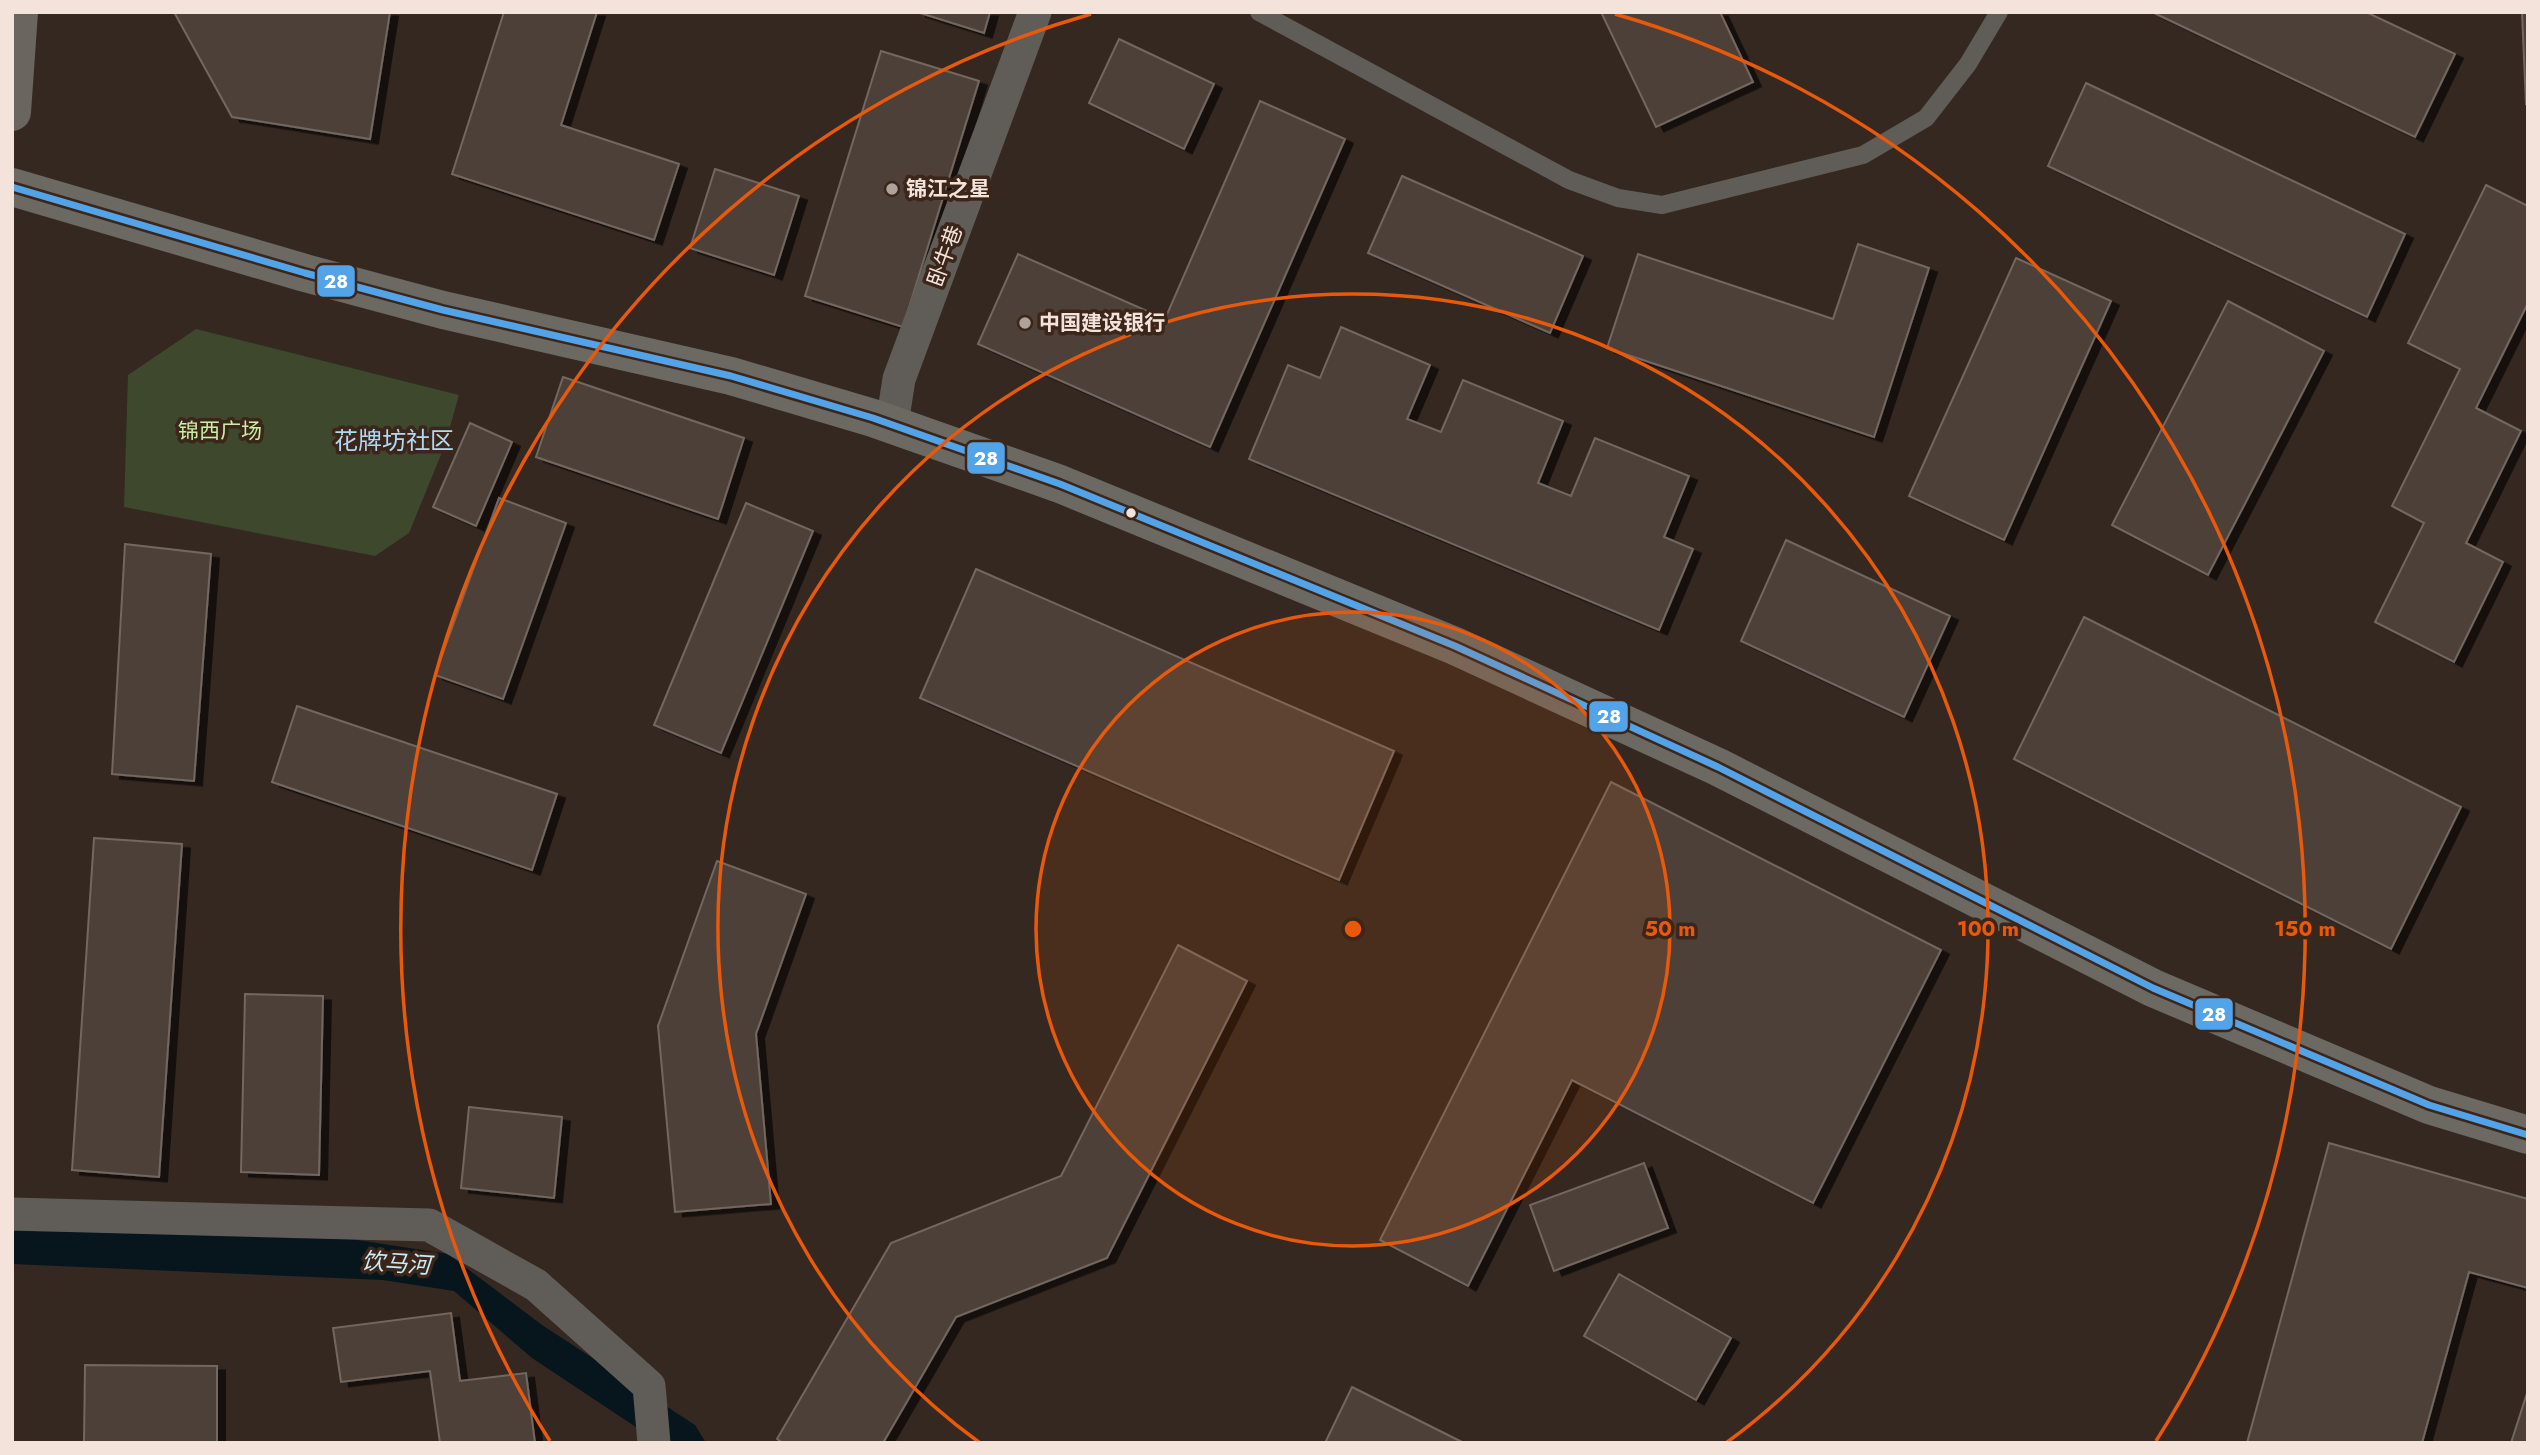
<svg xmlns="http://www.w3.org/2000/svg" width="2540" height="1455" viewBox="0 0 2540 1455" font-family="Jost,'Noto Sans SC',sans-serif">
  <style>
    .green { fill: #3d482d }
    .water { fill: #06161c }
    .building { fill: #4e4038; stroke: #726760; stroke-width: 2; filter: url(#shadow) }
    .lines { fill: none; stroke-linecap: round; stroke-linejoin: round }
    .lane { stroke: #605d58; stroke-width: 18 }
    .street { stroke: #605d58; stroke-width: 33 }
    .secondary { stroke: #6c6862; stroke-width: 38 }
    .primary { stroke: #6b655f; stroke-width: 38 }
    .bus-1-casing { stroke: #3c2519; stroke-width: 12 }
    .bus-1 { stroke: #53a3e8; stroke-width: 7 }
    .ring { fill: none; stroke: #e8590c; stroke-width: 3.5 }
    .poi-dot { fill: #b0a29a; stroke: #3c2519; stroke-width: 2.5 }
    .bus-dot { fill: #f3e3db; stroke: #3c2519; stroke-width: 2.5 }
    .labels { text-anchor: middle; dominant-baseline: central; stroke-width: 7; stroke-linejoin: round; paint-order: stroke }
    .poi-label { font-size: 21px; font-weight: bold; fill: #f3e3db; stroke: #3c2519; text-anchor: start }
    .street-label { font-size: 21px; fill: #f3e3db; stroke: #3c2519 }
    .park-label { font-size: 21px; fill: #c8efa5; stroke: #3c2519 }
    .water-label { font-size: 23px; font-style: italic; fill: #c7ebf9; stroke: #3c2519 }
    .quarter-label { font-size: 24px; fill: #aedaf6; stroke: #3c2519 }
    .centre { fill: #e8590c; stroke: #3c2519; stroke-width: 3.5 }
    .ring-label { font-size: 21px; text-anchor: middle; font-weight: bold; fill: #e8590c; stroke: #3c2519; stroke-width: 7; stroke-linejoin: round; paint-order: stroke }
    .line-badge { stroke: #3c2519; stroke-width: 2.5 }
    .badge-label { font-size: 19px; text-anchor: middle; font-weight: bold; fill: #fff }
  </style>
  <defs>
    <filter id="shadow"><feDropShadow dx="8" dy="4.5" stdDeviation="0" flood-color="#0009"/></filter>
  </defs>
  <rect width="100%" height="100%" fill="#342821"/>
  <path class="green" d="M 196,329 L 459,395 L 445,445 L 409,533 L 375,556 L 124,507 L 128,375 Z"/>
  <path class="water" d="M 12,1231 L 325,1235 L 448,1254 L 542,1325 L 695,1425 L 706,1443 L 660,1443 L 532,1358 L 454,1291 L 383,1280 L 12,1264 Z"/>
  <g class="building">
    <path d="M 174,12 L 390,12 L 370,139 L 232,117 Z"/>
    <path d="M 504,12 L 597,12 L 561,125 L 679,164 L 654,240 L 452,174 Z"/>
    <path d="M 917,12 L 990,12 L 984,33 Z"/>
    <path d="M 1601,12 L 1720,12 L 1753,82 L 1656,127 Z"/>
    <path d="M 2152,12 L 2366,12 L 2455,54 L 2415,137 Z"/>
    <path d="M 2522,12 L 2528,12 L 2528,104 L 2526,104 Z"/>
    <path d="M 1119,39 L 1214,84 L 1184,149 L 1089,103 Z"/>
    <path d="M 881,51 L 979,81 L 903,327 L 805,296 Z"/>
    <path d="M 2086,83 L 2405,234 L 2367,317 L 2048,166 Z"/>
    <path d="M 1260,101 L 1345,139 L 1210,447 L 978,344 L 1018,254 L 1165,319 Z"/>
    <path d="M 715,169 L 799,196 L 774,275 L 690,248 Z"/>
    <path d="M 1402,176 L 1583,256 L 1550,333 L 1368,253 Z"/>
    <path d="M 2486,185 L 2528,206 L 2528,303 L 2476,408 L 2521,431 L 2466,543 L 2503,562 L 2454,662 L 2375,622 L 2424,523 L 2392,506 L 2460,369 L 2408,343 Z"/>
    <path d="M 1858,244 L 1929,268 L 1874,437 L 1607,348 L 1638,254 L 1833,319 Z"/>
    <path d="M 2016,258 L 2111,301 L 2004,540 L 1909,496 Z"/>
    <path d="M 2228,301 L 2324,351 L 2208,575 L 2112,525 Z"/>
    <path d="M 1341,327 L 1430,365 L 1407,419 L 1441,432 L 1463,380 L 1563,421 L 1538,483 L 1571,496 L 1595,438 L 1689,476 L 1664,537 L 1693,549 L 1659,630 L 1249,459 L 1288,365 L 1320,378 Z"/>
    <path d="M 563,377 L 744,438 L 718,519 L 536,457 Z"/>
    <path d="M 470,423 L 512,442 L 476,526 L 433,507 Z"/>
    <path d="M 499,498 L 566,523 L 503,699 L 435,675 Z"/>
    <path d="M 746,503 L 813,531 L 721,753 L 654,725 Z"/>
    <path d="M 1786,540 L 1950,616 L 1904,717 L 1741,641 Z"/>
    <path d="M 125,544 L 211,554 L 194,781 L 112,774 Z"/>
    <path d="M 976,569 L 1394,751 L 1339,880 L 920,698 Z"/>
    <path d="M 2084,617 L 2461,807 L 2391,949 L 2014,759 Z"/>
    <path d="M 297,706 L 557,794 L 532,870 L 272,782 Z"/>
    <path d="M 1611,782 L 1941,950 L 1813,1203 L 1572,1080 L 1468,1286 L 1380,1240 Z"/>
    <path d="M 94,838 L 182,844 L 159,1177 L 72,1170 Z"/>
    <path d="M 717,861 L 806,894 L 756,1034 L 771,1204 L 675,1212 L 658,1026 Z"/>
    <path d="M 1178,945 L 1247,981 L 1107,1258 L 956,1317 L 883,1443 L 783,1443 L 777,1439 L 891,1243 L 1061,1176 Z"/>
    <path d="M 245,994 L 323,996 L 319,1175 L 241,1172 Z"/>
    <path d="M 469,1107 L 562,1117 L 554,1198 L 461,1188 Z"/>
    <path d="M 2329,1143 L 2528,1199 L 2528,1288 L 2469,1272 L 2422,1443 L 2247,1443 Z"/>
    <path d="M 1644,1163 L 1668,1228 L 1554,1271 L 1530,1205 Z"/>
    <path d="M 1619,1274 L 1731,1338 L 1696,1400 L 1584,1336 Z"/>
    <path d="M 451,1313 L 460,1381 L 526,1373 L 535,1443 L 440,1443 L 430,1371 L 341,1382 L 333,1328 Z"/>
    <path d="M 85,1365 L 217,1366 L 217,1443 L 84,1443 Z"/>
    <path d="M 1352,1387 L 1464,1443 L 1325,1443 Z"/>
    <path d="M 2528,1390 L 2528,1443 L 2511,1443 Z"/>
  </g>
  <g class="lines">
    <path class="lane" d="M 1259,12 L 1569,180 L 1618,198 L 1662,205 L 1863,155 L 1926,118 L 1968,64 L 1999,12"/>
    <g class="street">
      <path d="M 892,424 L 899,379 L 1035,12"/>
      <path d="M 12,1214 L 429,1225 L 536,1285 L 649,1386 L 654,1443"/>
    </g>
    <path class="secondary" d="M 12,187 L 305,273 L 443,310 L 731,376 L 873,418 L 1060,484 L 1455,646 L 1718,767 L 2153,988 L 2429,1105 L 2528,1135"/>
    <path class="primary" d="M 12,112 L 19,12"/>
    <defs>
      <path id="bus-1" d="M 12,187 L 305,273 L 443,310 L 731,376 L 873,418 L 1060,484 L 1455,646 L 1718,767 L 2153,988 L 2429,1105 L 2528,1135"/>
    </defs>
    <use href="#bus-1" class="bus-1-casing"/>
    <use href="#bus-1" class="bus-1"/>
  </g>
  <circle cx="1353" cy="929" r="317" fill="#e8590c" fill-opacity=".12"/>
  <g class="ring">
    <circle cx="1353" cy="929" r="317"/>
    <path d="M980 1443A635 635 0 1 1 1726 1443"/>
    <path d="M550 1441A952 952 0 0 1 1091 14M1615 14A952 952 0 0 1 2156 1441"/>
  </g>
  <g class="poi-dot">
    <circle cx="892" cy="189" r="7"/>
    <circle cx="1025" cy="323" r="7"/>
  </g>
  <circle class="bus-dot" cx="1131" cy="513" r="6"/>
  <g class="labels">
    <g class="poi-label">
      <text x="906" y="189">锦江之星</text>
      <text x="1039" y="323">中国建设银行</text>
    </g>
    <g class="street-label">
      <text transform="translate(945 256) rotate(-70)">卧牛巷</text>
    </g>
    <g class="park-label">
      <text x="220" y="431">锦西广场</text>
    </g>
    <g class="water-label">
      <text transform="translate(396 1263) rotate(4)">饮马河</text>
    </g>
    <g class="quarter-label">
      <text x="394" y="440">花牌坊社区</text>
    </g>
  </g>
  <circle cx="1353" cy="929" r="10" class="centre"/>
  <g class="ring-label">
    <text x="1670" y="936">50 m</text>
    <text x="1988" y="936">100 m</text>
    <text x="2305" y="936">150 m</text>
  </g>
  <g class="line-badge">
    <rect x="316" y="264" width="40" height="34" rx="7" fill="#53a3e8"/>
    <rect x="966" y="441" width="40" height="34" rx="7" fill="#53a3e8"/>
    <rect x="1588" y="700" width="41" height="33" rx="7" fill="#53a3e8"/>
    <rect x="2194" y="997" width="40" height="34" rx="7" fill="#53a3e8"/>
  </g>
  <g class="badge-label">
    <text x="336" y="288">28</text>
    <text x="986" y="465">28</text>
    <text x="1609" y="723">28</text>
    <text x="2214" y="1021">28</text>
  </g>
  <rect width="2540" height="1455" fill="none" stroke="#f3e3db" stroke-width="28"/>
</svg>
